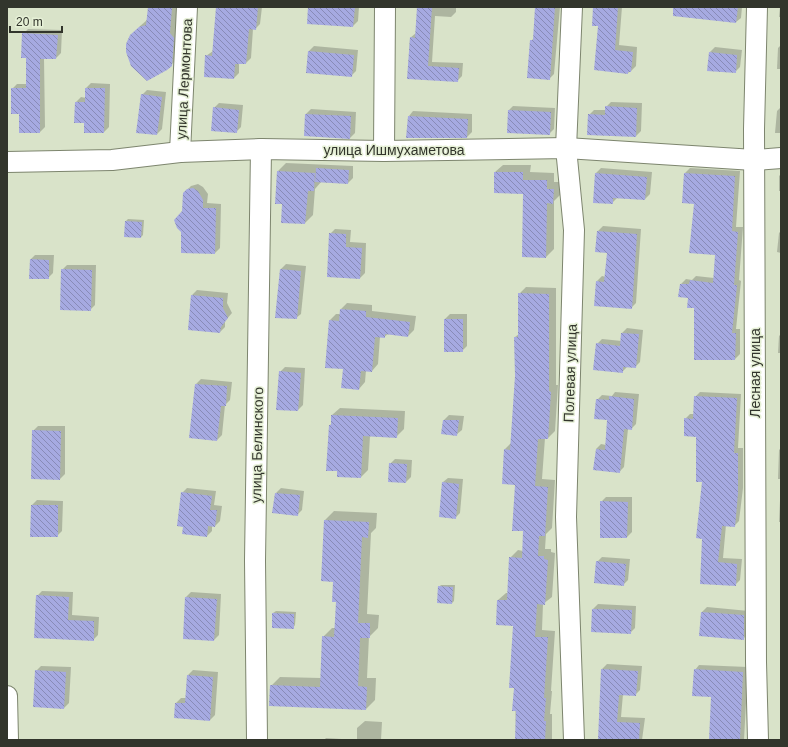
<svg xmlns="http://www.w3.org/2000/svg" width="788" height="747" viewBox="0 0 788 747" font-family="Helvetica,sans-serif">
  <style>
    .shadow { fill: #0003 }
    .building { fill: url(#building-back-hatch) }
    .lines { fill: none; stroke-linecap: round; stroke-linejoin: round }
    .minor-casing { stroke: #7d856e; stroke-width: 22 }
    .minor { stroke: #fff; stroke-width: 20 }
    .labels { text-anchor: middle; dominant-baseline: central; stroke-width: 3; stroke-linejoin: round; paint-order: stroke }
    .street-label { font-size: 14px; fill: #32352c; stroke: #e6f0d6 }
  </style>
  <defs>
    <pattern id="building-back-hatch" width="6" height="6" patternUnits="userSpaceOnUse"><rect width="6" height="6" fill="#a6aae1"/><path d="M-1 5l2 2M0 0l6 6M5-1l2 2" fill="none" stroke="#888bb7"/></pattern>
  </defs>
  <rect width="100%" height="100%" fill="#d9e3c9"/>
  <g class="shadow">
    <path d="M 162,7 L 179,7 L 179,57 L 166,70 L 139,27 Z"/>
    <path d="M 217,7 L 262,7 L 260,24 L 255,29 L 253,29 L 251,58 L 246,63 L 239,63 L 239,73 L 234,78 L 206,56 L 213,51 Z"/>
    <path d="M 309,7 L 359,7 L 358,21 L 353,26 Z"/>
    <path d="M 418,7 L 456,7 L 456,12 L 451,17 L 435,16 L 432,62 L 463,63 L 462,76 L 457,81 L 408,78 L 410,38 L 416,33 Z"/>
    <path d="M 536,7 L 560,7 L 554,74 L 549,79 L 531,41 L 534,38 Z"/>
    <path d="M 588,7 L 622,7 L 619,45 L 637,47 L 636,66 L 631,71 L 628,73 L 599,25 L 594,8 Z"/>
    <path d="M 696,7 L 742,7 L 741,18 L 736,22 L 695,18 Z"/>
    <path d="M 780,7 L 781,7 L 781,17 L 779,17 Z"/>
    <path d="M 28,29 L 62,30 L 61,53 L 56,58 L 44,58 L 45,127 L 40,132 L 20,113 L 12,89 L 17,84 L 27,84 L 27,57 L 23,34 Z"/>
    <path d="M 781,45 L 781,69 L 777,69 L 778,48 Z"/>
    <path d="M 314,46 L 358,50 L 356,71 L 351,76 L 309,51 Z"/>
    <path d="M 715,47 L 742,50 L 740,67 L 735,72 L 710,52 Z"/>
    <path d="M 91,83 L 110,84 L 109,127 L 104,132 L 85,122 L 76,102 L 81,97 L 86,98 L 86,88 Z"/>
    <path d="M 147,90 L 166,92 L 162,129 L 157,134 L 142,95 Z"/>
    <path d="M 611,102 L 642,103 L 641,131 L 636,136 L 588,134 L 589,115 L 594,110 L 606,110 L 606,107 Z"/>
    <path d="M 219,103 L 243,105 L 241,127 L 236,132 L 214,108 Z"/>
    <path d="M 513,106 L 555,108 L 554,129 L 549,134 L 508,111 Z"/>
    <path d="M 781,107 L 781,133 L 775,133 L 777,111 Z"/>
    <path d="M 311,109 L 356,112 L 355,133 L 350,138 L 306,114 Z"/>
    <path d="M 413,111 L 472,114 L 472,132 L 467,137 L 409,116 Z"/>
    <path d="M 286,163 L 353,166 L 353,178 L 348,183 L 321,182 L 315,189 L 313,215 L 305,223 L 283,203 L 276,203 L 278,171 Z"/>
    <path d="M 503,165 L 531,165 L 530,172 L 554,173 L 554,182 L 561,182 L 560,195 L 554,201 L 554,249 L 546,257 L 524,193 L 495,172 Z"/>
    <path d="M 601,168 L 652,172 L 650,194 L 645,199 L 617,198 L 612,203 L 594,202 L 596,173 Z"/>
    <path d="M 690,168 L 740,171 L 736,227 L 743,227 L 739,280 L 741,281 L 736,329 L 740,329 L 740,354 L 735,359 L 689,297 L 679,296 L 681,284 L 686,279 L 692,280 L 696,276 L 714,278 L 716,254 L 685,173 Z"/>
    <path d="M 781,174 L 781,191 L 779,191 L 779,176 Z"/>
    <path d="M 198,184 L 203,187 L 208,194 L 207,203 L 221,204 L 220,248 L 215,253 L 182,231 L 186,191 L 191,186 Z"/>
    <path d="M 128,219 L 144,220 L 143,235 L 141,237 L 126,221 Z"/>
    <path d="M 603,226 L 641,229 L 636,303 L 631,308 L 597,281 L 602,276 L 606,277 L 608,252 L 598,231 Z"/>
    <path d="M 335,229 L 351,230 L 350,242 L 366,243 L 365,273 L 360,278 L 330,234 Z"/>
    <path d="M 781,231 L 781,253 L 777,252 L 779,233 Z"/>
    <path d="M 35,255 L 54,255 L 53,273 L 48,278 L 30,260 Z"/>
    <path d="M 286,264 L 306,266 L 301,314 L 296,318 L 281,269 Z"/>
    <path d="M 67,265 L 96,265 L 95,305 L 90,310 L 62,270 Z"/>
    <path d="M 526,287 L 556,288 L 556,385 L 558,385 L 555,431 L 548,438 L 545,438 L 542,479 L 555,480 L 552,528 L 546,534 L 545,549 L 551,549 L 551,552 L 555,553 L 552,597 L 543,604 L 542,630 L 555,631 L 551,691 L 552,691 L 550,714 L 552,714 L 552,740 L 516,740 L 514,625 L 498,600 L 506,593 L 508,593 L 510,558 L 518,550 L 523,551 L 524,531 L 516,484 L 504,450 L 512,442 L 516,389 L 515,337 L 519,334 L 519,294 Z"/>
    <path d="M 197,290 L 228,293 L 227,303 L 232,313 L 225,321 L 225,327 L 220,332 L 192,295 Z"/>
    <path d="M 347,303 L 372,305 L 372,311 L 416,316 L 414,330 L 408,336 L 388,334 L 384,337 L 380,337 L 378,364 L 372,371 L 366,370 L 365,382 L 359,389 L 344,369 L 330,320 L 336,314 L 340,314 L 341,309 Z"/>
    <path d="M 450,314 L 467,314 L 467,346 L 462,351 L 445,319 Z"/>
    <path d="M 627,328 L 643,330 L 640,362 L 635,367 L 627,367 L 622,372 L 597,344 L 602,339 L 622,341 L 622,333 Z"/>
    <path d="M 781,334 L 781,353 L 778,353 L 779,336 Z"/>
    <path d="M 285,367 L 305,368 L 303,405 L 298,410 L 277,409 L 280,372 Z"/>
    <path d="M 201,379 L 232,382 L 230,400 L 225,405 L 222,435 L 217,440 L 196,384 Z"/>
    <path d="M 615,392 L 639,394 L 636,424 L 631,429 L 628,429 L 624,467 L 619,472 L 596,449 L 601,444 L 606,445 L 608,419 L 597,400 L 602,395 L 612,396 Z"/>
    <path d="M 700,392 L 741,394 L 738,448 L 743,448 L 743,488 L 739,521 L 734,526 L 726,525 L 723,558 L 742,559 L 740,580 L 735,585 L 701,583 L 704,538 L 703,481 L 697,436 L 685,419 L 690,414 L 694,414 L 695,397 Z"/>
    <path d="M 781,398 L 781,414 L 780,414 Z"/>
    <path d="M 340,408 L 405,411 L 404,429 L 396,437 L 370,436 L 368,470 L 361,477 L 330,425 L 332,423 L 332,415 Z"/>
    <path d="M 449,415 L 464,416 L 462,430 L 457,434 L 444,420 Z"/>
    <path d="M 38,426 L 65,426 L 65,474 L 60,479 L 33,431 Z"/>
    <path d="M 781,448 L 781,522 L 779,522 L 781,479 L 778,479 L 779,450 Z"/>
    <path d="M 395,459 L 412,460 L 411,477 L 406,482 L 390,464 Z"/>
    <path d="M 448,478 L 463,479 L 460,513 L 455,518 L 443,482 Z"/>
    <path d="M 187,488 L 216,491 L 214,505 L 222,506 L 220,521 L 215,526 L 212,526 L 212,531 L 207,536 L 184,526 L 182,493 Z"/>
    <path d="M 281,488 L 304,491 L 302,510 L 297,515 L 276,493 Z"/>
    <path d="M 606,497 L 632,497 L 632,532 L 627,537 L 601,502 Z"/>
    <path d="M 37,500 L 63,501 L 62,531 L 57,536 L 32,505 Z"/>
    <path d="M 334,511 L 377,513 L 376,528 L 371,533 L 367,614 L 379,615 L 378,628 L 369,637 L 367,678 L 376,678 L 375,700 L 366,709 L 271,686 L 280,677 L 321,678 L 323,637 L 332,628 L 336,628 L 337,601 L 325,520 Z"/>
    <path d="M 602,557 L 630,559 L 628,580 L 623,585 L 597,562 Z"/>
    <path d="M 441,585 L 455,585 L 454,601 L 452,603 L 439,587 Z"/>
    <path d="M 42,591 L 73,592 L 72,615 L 99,617 L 98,635 L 93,640 L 37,596 Z"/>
    <path d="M 191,592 L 221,594 L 219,635 L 214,640 L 186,597 Z"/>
    <path d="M 598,604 L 636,606 L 635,628 L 630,633 L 593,609 Z"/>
    <path d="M 707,607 L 749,611 L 748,634 L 743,639 L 702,612 Z"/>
    <path d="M 276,611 L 296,612 L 295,625 L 293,628 L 273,613 Z"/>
    <path d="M 607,664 L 642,666 L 640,690 L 635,695 L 623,694 L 621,717 L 645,718 L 642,740 L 599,740 L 602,669 Z"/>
    <path d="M 699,665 L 748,667 L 744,740 L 710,740 L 712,696 L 695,670 Z"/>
    <path d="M 41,666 L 71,667 L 69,703 L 64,708 L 36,671 Z"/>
    <path d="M 193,670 L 218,672 L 215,715 L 210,720 L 175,717 L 176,703 L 181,698 L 186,698 L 188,675 Z"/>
    <path d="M 365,721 L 382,722 L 381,740 L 324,740 L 326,738 L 357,740 L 357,728 Z"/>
  </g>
  <g class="building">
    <path d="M 148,7 L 172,8 L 170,33 L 174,38 L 172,66 L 167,70 L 147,81 L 131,66 L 126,52 L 126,44 L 130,35 L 139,27 L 146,25 Z"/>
    <path d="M 216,7 L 258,7 L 256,30 L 249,29 L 246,64 L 235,64 L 234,79 L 204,77 L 205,55 L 212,56 Z"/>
    <path d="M 308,7 L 355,7 L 353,27 L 307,24 Z"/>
    <path d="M 417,7 L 432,7 L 428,66 L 459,68 L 458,82 L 407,79 L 410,37 L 415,38 Z"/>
    <path d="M 535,7 L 555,7 L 550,80 L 527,78 L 530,40 L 533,40 Z"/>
    <path d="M 593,7 L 618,7 L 615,50 L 633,52 L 631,72 L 628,72 L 628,74 L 594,70 L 598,26 L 592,26 Z"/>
    <path d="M 673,7 L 738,7 L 736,23 L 673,16 Z"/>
    <path d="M 22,33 L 58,35 L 56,59 L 40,59 L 40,133 L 19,133 L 19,114 L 11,114 L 11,88 L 26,88 L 26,58 L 21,58 Z"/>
    <path d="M 308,51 L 354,55 L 352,77 L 306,73 Z"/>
    <path d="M 709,52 L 737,55 L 736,73 L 707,71 Z"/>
    <path d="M 85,88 L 105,88 L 104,133 L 84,133 L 84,123 L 74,123 L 75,102 L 85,102 Z"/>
    <path d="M 141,94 L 162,97 L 157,135 L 136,133 Z"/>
    <path d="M 605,106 L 637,108 L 636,137 L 587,135 L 588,114 L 605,115 Z"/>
    <path d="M 213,107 L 239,110 L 237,133 L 211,131 Z"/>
    <path d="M 508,110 L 551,112 L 550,135 L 507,133 Z"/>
    <path d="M 305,114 L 351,116 L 350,139 L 304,136 Z"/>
    <path d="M 408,116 L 468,119 L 467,138 L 406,138 Z"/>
    <path d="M 316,168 L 349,170 L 348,184 L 315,182 Z"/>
    <path d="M 277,171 L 315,173 L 314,191 L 308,191 L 305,224 L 281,223 L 282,204 L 275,204 Z"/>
    <path d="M 494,172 L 523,172 L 523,180 L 547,180 L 547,189 L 554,189 L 553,204 L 547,203 L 546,258 L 522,257 L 523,194 L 494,193 Z"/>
    <path d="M 595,173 L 647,177 L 645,200 L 613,198 L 613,204 L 593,203 Z"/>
    <path d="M 684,173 L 735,176 L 732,231 L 738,232 L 734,285 L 737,285 L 732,333 L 736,333 L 735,360 L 694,360 L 694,308 L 687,308 L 688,298 L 678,297 L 680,284 L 689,284 L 690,280 L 713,283 L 715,255 L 689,253 L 694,204 L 682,203 Z"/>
    <path d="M 193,188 L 198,191 L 203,200 L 203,208 L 216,208 L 215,254 L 181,253 L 181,232 L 177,228 L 174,220 L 182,211 L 183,193 L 187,189 Z"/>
    <path d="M 125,221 L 142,222 L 141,238 L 124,237 Z"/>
    <path d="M 597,231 L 637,234 L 632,309 L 594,306 L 596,281 L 604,282 L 607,253 L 595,252 Z"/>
    <path d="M 329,233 L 346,234 L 346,247 L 362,248 L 360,279 L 327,277 Z"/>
    <path d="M 30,259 L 49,260 L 49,279 L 29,279 Z"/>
    <path d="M 61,269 L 92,270 L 91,311 L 60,310 Z"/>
    <path d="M 280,269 L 301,271 L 297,319 L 275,318 Z"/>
    <path d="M 518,293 L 549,294 L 549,391 L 551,392 L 548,439 L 538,439 L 535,486 L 548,487 L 545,536 L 539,536 L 538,556 L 544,556 L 544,559 L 548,560 L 545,605 L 537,604 L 535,637 L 548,637 L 544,698 L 546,698 L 544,721 L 546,721 L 545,740 L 515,740 L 516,711 L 512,711 L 514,688 L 509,688 L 513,626 L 496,625 L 497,600 L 507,600 L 509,557 L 522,558 L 523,531 L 512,531 L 515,485 L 502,484 L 504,449 L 510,450 L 515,376 L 514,337 L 518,337 Z"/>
    <path d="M 191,295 L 223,298 L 223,308 L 228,318 L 221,327 L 220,333 L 188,330 Z"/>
    <path d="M 340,309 L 366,311 L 366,317 L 410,322 L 408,337 L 385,334 L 385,338 L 375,337 L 372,372 L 361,371 L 359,390 L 341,388 L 343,369 L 325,368 L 329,320 L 339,321 Z"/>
    <rect x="444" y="319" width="19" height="33"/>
    <path d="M 621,333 L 639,334 L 636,368 L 623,367 L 623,373 L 593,370 L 596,343 L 620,346 Z"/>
    <path d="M 279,371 L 301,373 L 298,411 L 276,410 Z"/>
    <path d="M 195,384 L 227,386 L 226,406 L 221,406 L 217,441 L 189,438 Z"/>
    <path d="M 609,396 L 634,399 L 632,430 L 624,429 L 620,473 L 593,470 L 596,449 L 605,450 L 607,420 L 594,419 L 596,399 L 609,400 Z"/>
    <path d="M 694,396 L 737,398 L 734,453 L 738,453 L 738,493 L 735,527 L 722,526 L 718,562 L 737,564 L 736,586 L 700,584 L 702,539 L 696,538 L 702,482 L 696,482 L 696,437 L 684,436 L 684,418 L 693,419 Z"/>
    <path d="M 331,415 L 398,418 L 397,438 L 363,436 L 361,478 L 337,477 L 337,471 L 326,471 L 329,425 L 331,425 Z"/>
    <path d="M 443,420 L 459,420 L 457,436 L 441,434 Z"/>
    <path d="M 32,430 L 61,431 L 60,480 L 31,479 Z"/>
    <path d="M 389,463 L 407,464 L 406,483 L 388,482 Z"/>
    <path d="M 442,482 L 459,484 L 456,519 L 439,517 Z"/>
    <path d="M 181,492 L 212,496 L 210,510 L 217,510 L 215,527 L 208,526 L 207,537 L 182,534 L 183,527 L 177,526 Z"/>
    <path d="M 275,493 L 300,495 L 298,516 L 272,513 Z"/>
    <path d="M 600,501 L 628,502 L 627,538 L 600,538 Z"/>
    <path d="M 31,505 L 58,505 L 58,537 L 30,537 Z"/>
    <path d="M 324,520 L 369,522 L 368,538 L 362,537 L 358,623 L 370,623 L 370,638 L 360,638 L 358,686 L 367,687 L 366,710 L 269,706 L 270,685 L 320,687 L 322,636 L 334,637 L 336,602 L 332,602 L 333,582 L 321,581 Z"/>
    <path d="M 596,561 L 626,564 L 624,586 L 594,583 Z"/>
    <path d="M 438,586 L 453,587 L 452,604 L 437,603 Z"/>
    <path d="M 36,595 L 69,597 L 68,620 L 94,621 L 94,641 L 34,638 Z"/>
    <path d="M 185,597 L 217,599 L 214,641 L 183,639 Z"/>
    <path d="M 592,609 L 632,610 L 631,634 L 591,632 Z"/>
    <path d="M 701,612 L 744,615 L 744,640 L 699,636 Z"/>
    <path d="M 272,613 L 294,614 L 294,629 L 272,628 Z"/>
    <path d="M 601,669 L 638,671 L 636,696 L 619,695 L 617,722 L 640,723 L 639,740 L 598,740 Z"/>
    <path d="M 694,669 L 743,672 L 740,740 L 709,740 L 711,697 L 692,696 Z"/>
    <path d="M 35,670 L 66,672 L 64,709 L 33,707 Z"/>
    <path d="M 187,675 L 213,677 L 210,721 L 174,718 L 175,703 L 185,703 Z"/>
  </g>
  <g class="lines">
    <defs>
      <g id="minor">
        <path d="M 572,7 L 566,148 L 574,230 L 566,517 L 574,740"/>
        <path d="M 757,7 L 754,129 L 756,662 L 758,740"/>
        <path d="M 384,151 L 385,7"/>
        <path d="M 180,152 L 187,7"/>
        <path d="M 7,162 L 112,160 L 180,152 L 261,149 L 384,151 L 566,148 L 754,160 L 781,158"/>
        <path d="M 7,696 L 8,740"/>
        <path d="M 257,740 L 255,561 L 261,149"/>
      </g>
    </defs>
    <use href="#minor" class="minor-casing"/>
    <use href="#minor" class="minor"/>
  </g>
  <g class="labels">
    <g class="street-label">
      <text transform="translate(184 79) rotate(-87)">улица Лермонтова</text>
      <text x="394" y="150">улица Ишмухаметова</text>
      <text transform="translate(570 373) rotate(-88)">Полевая улица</text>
      <text transform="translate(755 373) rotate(-90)">Лесная улица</text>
      <text transform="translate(257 445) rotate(-89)">улица Белинского</text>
    </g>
  </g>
  <rect width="788" height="747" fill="none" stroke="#32352c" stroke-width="16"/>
  <path d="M10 26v6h52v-6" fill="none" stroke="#32352c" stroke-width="2"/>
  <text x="16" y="26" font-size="12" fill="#32352c" stroke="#e6f0d6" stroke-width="3" paint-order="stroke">20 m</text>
</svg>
